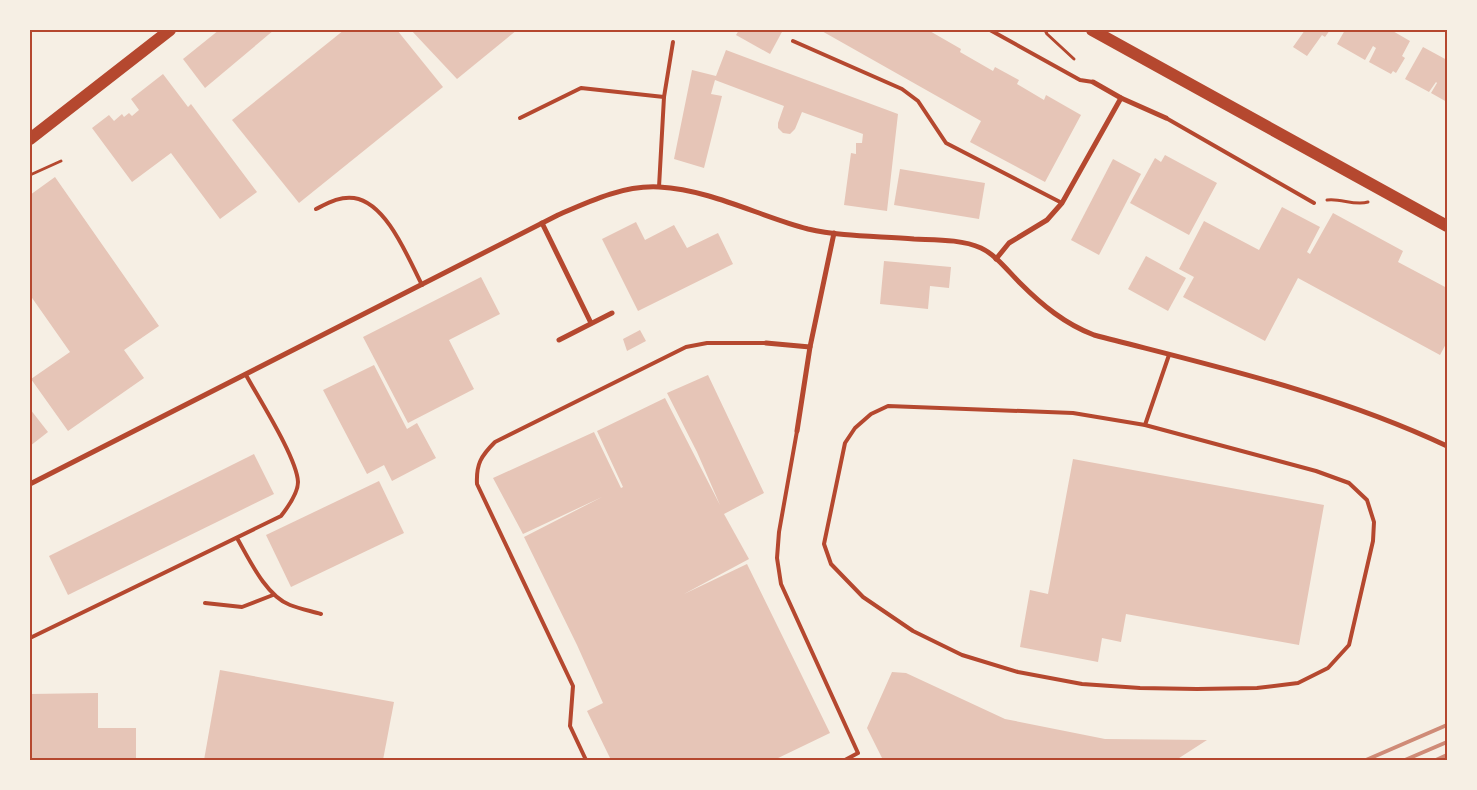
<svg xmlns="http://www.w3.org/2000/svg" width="1477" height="790" viewBox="0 0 1477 790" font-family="'PT Sans',sans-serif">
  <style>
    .building { fill: #e6c5b7 }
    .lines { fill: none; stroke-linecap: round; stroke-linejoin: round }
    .path { stroke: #b5482f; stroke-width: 3 }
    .service { stroke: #b5482f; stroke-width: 4 }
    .minor { stroke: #b5482f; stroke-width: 5 }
    .primary { stroke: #b5482f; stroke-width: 12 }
    .rail { stroke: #cf8b77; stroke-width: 4 }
    .neatline { fill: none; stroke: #b5482f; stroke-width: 2 }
  </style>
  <rect width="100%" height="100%" fill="#f6efe4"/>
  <g class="building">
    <path d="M 219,30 L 274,30 L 205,88 L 183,59 Z"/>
    <path d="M 344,30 L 397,30 L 443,87 L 299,203 L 232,120 Z"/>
    <path d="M 411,30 L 517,30 L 457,79 Z"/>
    <path d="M 739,30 L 783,30 L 770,54 L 736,35 Z"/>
    <path d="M 820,30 L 928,30 L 961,49 L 960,52 L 993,71 L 995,67 L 1019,80 L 1017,84 L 1044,100 L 1046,95 L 1081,115 L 1045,182 L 970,142 L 981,121 Z"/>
    <path d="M 1305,30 L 1330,30 L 1325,37 L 1322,35 L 1307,56 L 1293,47 Z"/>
    <path d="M 1345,30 L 1391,30 L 1410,41 L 1402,56 L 1405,58 L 1396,73 L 1393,71 L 1391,74 L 1369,62 L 1376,48 L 1373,46 L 1365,60 L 1337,44 Z"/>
    <path d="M 1423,47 L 1447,60 L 1447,102 L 1431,93 L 1437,83 L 1436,82 L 1429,92 L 1405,79 Z"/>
    <path d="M 726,50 L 898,114 L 887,211 L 844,205 L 851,153 L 856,154 L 856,143 L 862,143 L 863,134 L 802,112 L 795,129 L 790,134 L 783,133 L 778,128 L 778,123 L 784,106 L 715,80 L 711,94 L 722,96 L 704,168 L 674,159 L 692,70 L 716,76 Z"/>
    <path d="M 163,74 L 188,107 L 191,104 L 257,192 L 220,219 L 171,153 L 132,182 L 92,128 L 109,115 L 114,121 L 122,114 L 124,117 L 129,113 L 132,116 L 139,110 L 131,99 Z"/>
    <path d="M 1165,155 L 1217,183 L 1189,235 L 1130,203 L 1155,158 L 1161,162 Z"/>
    <path d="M 1113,159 L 1141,174 L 1099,255 L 1071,240 Z"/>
    <path d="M 900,169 L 985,183 L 979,219 L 894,205 Z"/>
    <path d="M 55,177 L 159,326 L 124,350 L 144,378 L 68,431 L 31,379 L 70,352 L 30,295 L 30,195 Z"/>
    <path d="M 1282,207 L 1320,227 L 1307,252 L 1310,254 L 1333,213 L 1403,251 L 1398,262 L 1447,288 L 1447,342 L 1440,355 L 1298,278 L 1265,341 L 1183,297 L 1194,277 L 1179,269 L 1204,221 L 1259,250 Z"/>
    <path d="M 636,222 L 645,240 L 674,225 L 687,248 L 718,233 L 733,264 L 638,311 L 602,239 Z"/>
    <path d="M 1146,256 L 1186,278 L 1168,311 L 1128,289 Z"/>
    <path d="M 884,261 L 951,267 L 949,288 L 930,286 L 928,309 L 880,304 Z"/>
    <path d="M 481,277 L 500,314 L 449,340 L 474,389 L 408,423 L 363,337 Z"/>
    <path d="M 640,330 L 646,341 L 627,351 L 623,339 Z"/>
    <path d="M 374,365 L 407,429 L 417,423 L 436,458 L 392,481 L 384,465 L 367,474 L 323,390 Z"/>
    <path d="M 708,375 L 764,493 L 724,514 L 749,559 L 684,594 L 747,564 L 830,733 L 774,760 L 611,760 L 587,711 L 603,703 L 577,645 L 524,537 L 602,497 L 523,534 L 493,478 L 594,432 L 621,488 L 623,487 L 597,431 L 665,398 L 720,505 L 697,452 L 667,393 Z"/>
    <path d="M 30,409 L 48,432 L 30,446 Z"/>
    <path d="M 254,454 L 274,494 L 68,595 L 49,556 Z"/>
    <path d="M 1073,459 L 1324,505 L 1299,645 L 1126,614 L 1121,642 L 1102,638 L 1098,662 L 1020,647 L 1030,590 L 1048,594 Z"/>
    <path d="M 379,481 L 404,533 L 291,587 L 266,535 Z"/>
    <path d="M 220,670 L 394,702 L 383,760 L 204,760 Z"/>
    <path d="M 892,672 L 906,673 L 1005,719 L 1105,739 L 1207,740 L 1176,760 L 883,760 L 867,728 Z"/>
    <path d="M 98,693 L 98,728 L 136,728 L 136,760 L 30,760 L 30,694 Z"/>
  </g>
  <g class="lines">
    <g class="path">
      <path d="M 1045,30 L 1047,34 L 1074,59"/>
      <path d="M 30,175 L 61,161"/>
      <path d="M 1327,200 C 1341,198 1354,206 1368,202"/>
    </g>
    <g class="service">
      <path d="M 990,30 L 1080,80 L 1093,82"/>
      <path d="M 793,41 L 902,89 L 918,101 L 946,143 L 1062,203"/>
      <path d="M 520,118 L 581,88 L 664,97"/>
      <path d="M 1166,118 L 1314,203"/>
      <path d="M 659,187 L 664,97 L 673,42"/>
      <path d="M 316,209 C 328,203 340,196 354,198 C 387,203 408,258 422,285"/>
      <path d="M 888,406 L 1073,413 L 1145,425 L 1316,471 L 1349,483 L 1367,500 L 1374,522 L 1373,541 L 1349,645 L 1328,668 L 1298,683 L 1257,688 L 1197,689 L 1140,688 L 1082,684 L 1018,672 L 962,655 L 913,631 L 863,597 L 831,564 L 824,544 L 845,443 L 855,428 L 871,414 Z"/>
      <path d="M 1145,425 L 1169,355"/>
      <path d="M 797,431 L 779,532 L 777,558 L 781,584 L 858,753 L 845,760"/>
      <path d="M 237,538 C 249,559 266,596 290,605 C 300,609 311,611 321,614"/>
      <path d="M 205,603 L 242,607 L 273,595"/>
      <path d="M 30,638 L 281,516 C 288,507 298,493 298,482 C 297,458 259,399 246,375"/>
      <path d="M 586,760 L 570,726 L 573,686 L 477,484 C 476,464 481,456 495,442 L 686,347 L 707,343 L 766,343"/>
    </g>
    <g class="minor">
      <path d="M 1093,82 L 1121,98 L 1166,118"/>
      <path d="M 542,223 L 591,323"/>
      <path d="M 996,259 L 1009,243 L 1047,220 L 1062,203 L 1121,98"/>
      <path d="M 559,340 L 612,313"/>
      <path d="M 766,343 L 810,347"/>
      <path d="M 797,431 L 810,347 L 834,233"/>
      <path d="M 30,484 L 558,215 C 590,201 624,185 659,187 C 712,190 758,216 808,229 C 842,237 879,236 914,239 C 935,240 961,239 981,248 C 996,255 1008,271 1020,283 C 1042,305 1065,324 1094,335 C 1213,366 1335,393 1447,446"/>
    </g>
    <g class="primary">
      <path d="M 1092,30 L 1447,226"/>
      <path d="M 30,139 L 170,30"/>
    </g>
    <g class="rail">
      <path d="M 1366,760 L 1447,725"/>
      <path d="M 1405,760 L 1447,742"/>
      <path d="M 1436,760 L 1447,755"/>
    </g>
  </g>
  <rect width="1477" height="790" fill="none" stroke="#f6efe4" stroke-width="62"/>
  <rect x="31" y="31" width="1415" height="728" class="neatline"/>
</svg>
